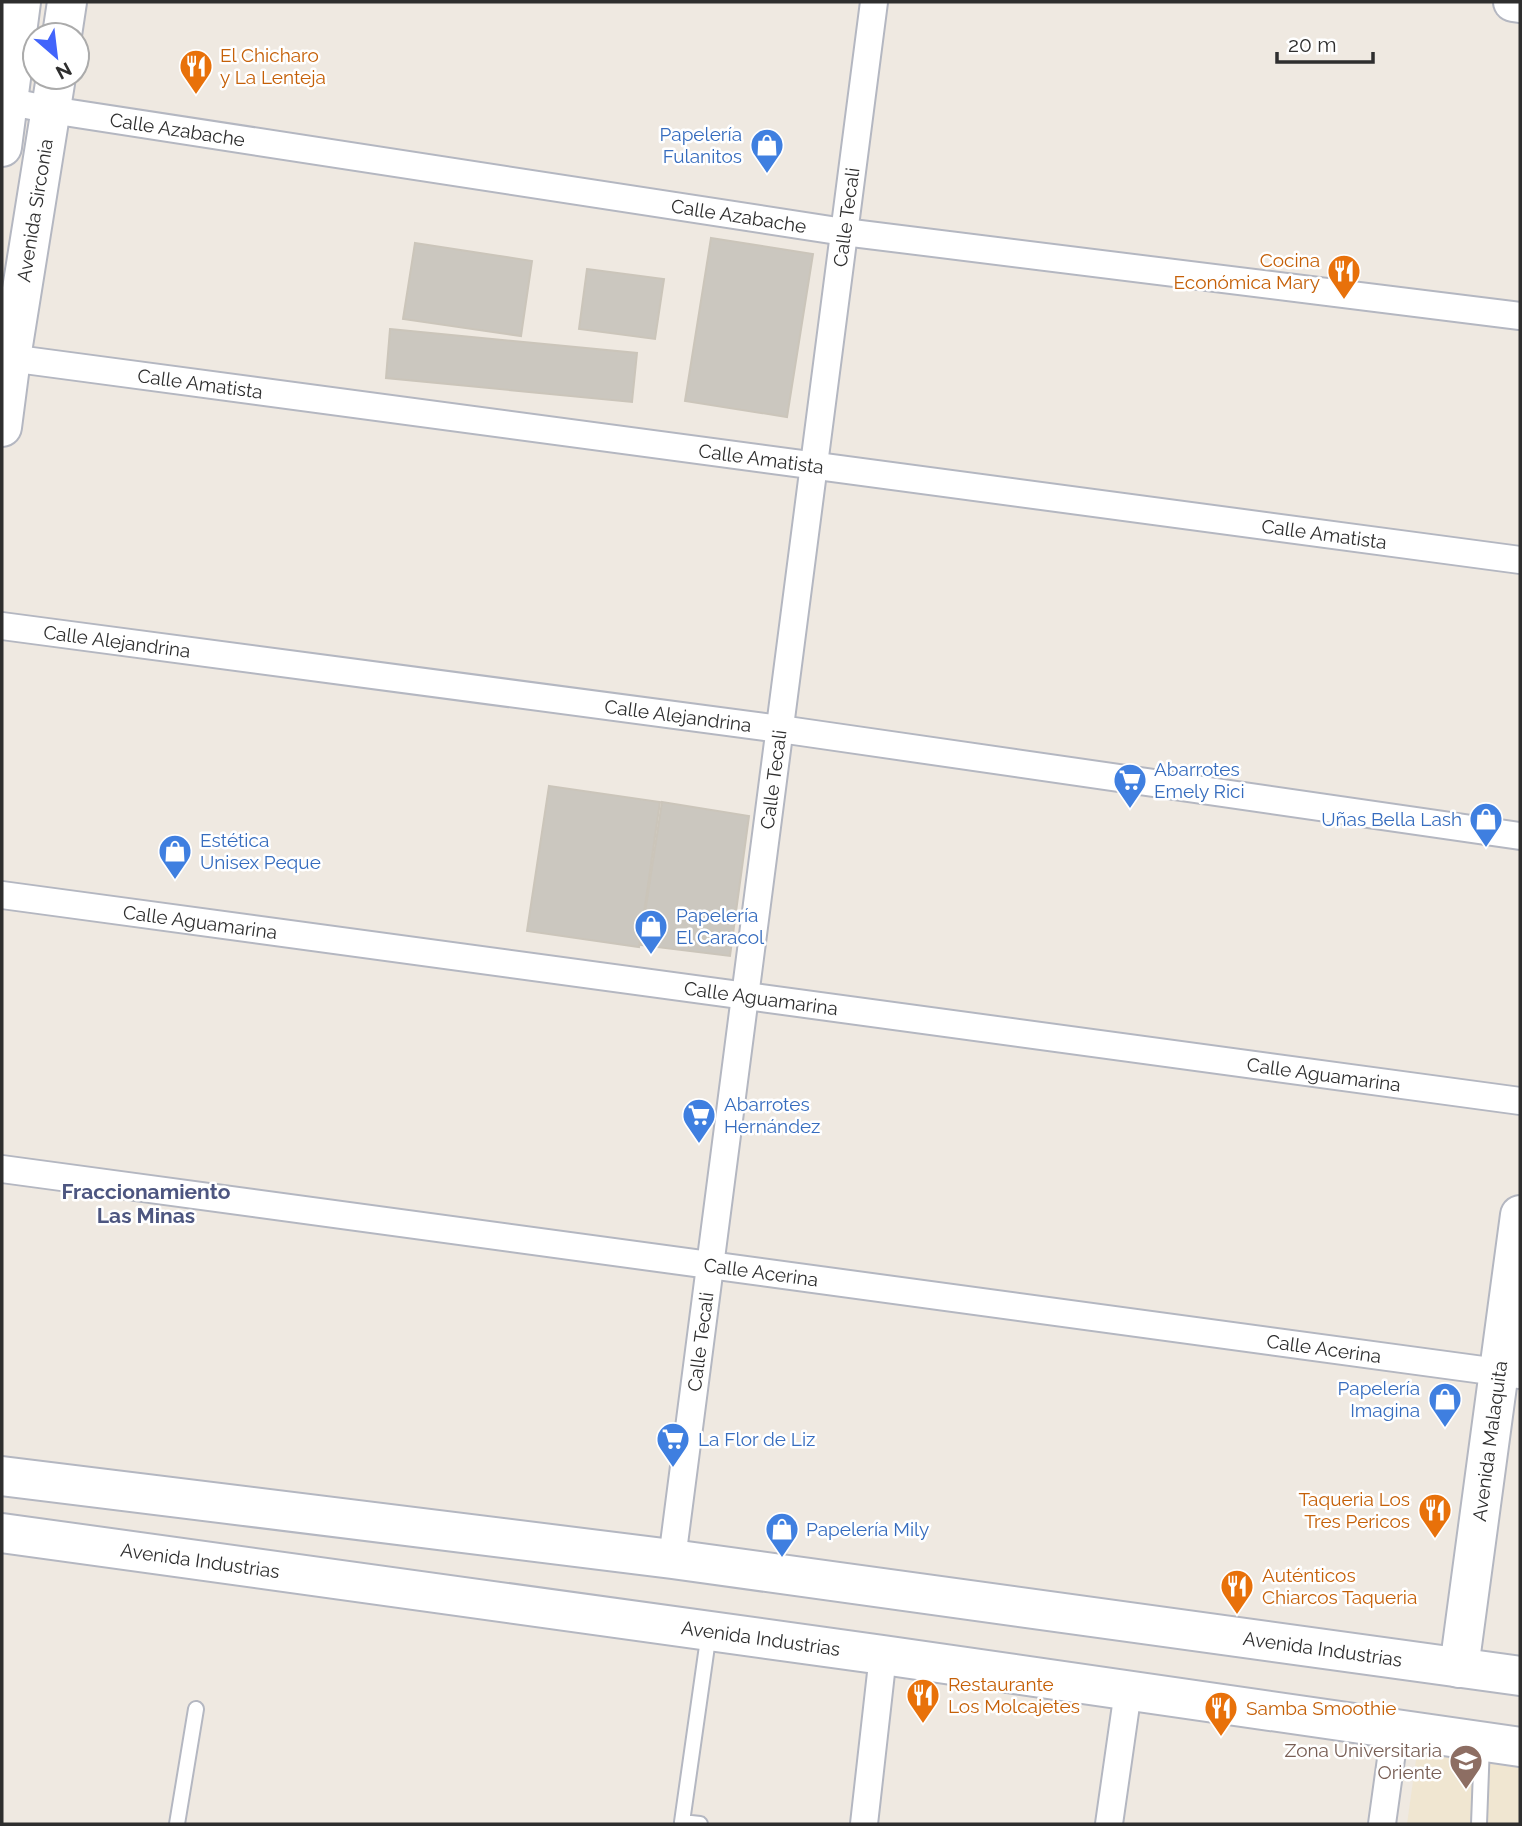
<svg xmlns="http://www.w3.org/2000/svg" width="1522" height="1826" viewBox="0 0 1522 1826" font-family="Raleway,sans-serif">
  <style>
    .education { fill: #f0e6d1 }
    .building { fill: #cbc7bf; stroke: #cbc5ba; stroke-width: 2 }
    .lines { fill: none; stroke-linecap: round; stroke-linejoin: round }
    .lane-casing { stroke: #b4b7c1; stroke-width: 18 }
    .street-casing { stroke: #b4b7c1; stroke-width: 30 }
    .secondary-casing { stroke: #b4b7c1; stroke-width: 42 }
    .lane { stroke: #fff; stroke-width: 14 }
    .street { stroke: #fff; stroke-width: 26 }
    .secondary { stroke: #fff; stroke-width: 38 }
    .labels { text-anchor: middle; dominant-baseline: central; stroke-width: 5; stroke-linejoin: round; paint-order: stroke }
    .food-label { font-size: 19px; fill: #c56008; stroke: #fff; text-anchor: start }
    .street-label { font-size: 19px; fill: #2e2e2e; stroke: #fff }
    .shop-label { font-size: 19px; fill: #366cbe; stroke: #fff; text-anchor: start }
    .education-label { font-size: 19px; fill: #785e54; stroke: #fff; text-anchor: end }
    .neighbourhood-label { font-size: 21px; font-weight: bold; fill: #4d5680; stroke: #fff }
  </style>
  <rect width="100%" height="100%" fill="#efe9e1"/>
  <path class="education" d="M 1417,1753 L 1520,1768 L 1520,1824 L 1407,1824 Z"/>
  <g class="building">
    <path d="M 711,238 L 813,254 L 787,417 L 685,401 Z"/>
    <path d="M 415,243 L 532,261 L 521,336 L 403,319 Z"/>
    <path d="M 587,269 L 664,279 L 655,339 L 579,329 Z"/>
    <path d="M 390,329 L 637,353 L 632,402 L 386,378 Z"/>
    <path d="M 549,786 L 660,802 L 639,947 L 527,931 Z"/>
    <path d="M 662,802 L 749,816 L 730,956 L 640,945 Z"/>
  </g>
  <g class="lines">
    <defs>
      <g id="lane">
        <path d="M 177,1824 L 196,1709"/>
        <path d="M 700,1824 L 682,1822 L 709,1632"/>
        <path d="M 1479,1824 L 1482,1744"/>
      </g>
      <g id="street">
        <path id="s1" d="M 2,100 L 51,110 L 844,232 L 1520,316"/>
        <path id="s2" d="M 2,357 L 1520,560"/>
        <path id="s3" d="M 2,626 L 780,729 L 1520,836"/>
        <path id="s4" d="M 2,895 L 1520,1101"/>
        <path id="s5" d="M 2,1169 L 1520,1375"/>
        <path id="s6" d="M 672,1559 L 874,2"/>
        <path d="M 864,1824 L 883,1655"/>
        <path d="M 1109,1824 L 1128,1691"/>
        <path d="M 1382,1824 L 1395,1730"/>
      </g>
      <g id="secondary">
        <path d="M 1513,2 L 1520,3"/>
        <path d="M 62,35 L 67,2"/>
        <path d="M 2,147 L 21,2"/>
        <path id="s7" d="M 2,427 L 11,358 L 56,77"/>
        <path id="s8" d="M 2,1476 L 672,1559 L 1520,1676"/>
        <path id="s9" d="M 2,1533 L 883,1655 L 1520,1747"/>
        <path id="s10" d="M 1459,1668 L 1520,1215"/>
      </g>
    </defs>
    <use href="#lane" class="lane-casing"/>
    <use href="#street" class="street-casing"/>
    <use href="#secondary" class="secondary-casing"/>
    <use href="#lane" class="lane"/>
    <use href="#street" class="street"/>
    <use href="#secondary" class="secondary"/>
  </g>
  <defs>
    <symbol id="restaurant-pin" viewBox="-11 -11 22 30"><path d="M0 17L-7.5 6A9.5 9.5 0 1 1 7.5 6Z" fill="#e8710a" stroke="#fff"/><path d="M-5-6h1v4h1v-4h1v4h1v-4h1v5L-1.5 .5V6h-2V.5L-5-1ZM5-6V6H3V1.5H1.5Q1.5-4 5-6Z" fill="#fff"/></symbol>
    <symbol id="shop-pin" viewBox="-11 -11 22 30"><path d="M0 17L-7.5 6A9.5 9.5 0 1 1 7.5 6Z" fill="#3f7fe0" stroke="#fff"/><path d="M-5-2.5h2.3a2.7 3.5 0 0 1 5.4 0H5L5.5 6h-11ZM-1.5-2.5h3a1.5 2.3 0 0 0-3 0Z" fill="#fff"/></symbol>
    <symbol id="supermarket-pin" viewBox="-11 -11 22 30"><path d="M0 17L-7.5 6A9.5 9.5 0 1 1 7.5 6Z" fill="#3f7fe0" stroke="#fff"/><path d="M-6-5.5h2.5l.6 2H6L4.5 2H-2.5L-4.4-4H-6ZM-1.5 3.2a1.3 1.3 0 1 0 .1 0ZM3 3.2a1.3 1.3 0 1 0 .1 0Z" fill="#fff"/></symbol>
    <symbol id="university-pin" viewBox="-11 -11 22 30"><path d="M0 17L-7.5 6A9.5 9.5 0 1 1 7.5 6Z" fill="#8d6e63" stroke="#fff"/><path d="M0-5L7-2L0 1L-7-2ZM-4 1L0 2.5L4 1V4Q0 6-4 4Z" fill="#fff"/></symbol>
  </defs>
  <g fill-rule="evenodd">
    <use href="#restaurant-pin" x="177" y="47" width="38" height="52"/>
    <use href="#shop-pin" x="748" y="126" width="38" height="52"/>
    <use href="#restaurant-pin" x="1325" y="252" width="38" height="52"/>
    <use href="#supermarket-pin" x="1111" y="761" width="38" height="52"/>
    <use href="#shop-pin" x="1467" y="800" width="38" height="52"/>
    <use href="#shop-pin" x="156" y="832" width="38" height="52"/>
    <use href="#shop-pin" x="632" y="907" width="38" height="52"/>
    <use href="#supermarket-pin" x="680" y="1096" width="38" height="52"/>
    <use href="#shop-pin" x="1426" y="1380" width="38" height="52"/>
    <use href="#supermarket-pin" x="654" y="1420" width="38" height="52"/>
    <use href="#restaurant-pin" x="1416" y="1491" width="38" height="52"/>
    <use href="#shop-pin" x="763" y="1510" width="38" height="52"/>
    <use href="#restaurant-pin" x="1218" y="1567" width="38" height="52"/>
    <use href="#restaurant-pin" x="904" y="1676" width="38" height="52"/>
    <use href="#restaurant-pin" x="1202" y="1689" width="38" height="52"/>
    <use href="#university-pin" x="1447" y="1742" width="38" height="52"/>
  </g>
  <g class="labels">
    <g class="food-label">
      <text x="220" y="55">El Chicharo<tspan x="220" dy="22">y La Lenteja</tspan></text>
      <text x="1320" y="260" text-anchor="end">Cocina<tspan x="1320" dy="22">Económica Mary</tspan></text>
      <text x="1410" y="1499" text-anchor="end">Taqueria Los<tspan x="1410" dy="22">Tres Pericos</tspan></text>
      <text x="1262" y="1575">Auténticos<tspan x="1262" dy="22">Chiarcos Taqueria</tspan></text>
      <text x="948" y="1684">Restaurante<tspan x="948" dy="22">Los Molcajetes</tspan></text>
      <text x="1246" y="1708">Samba Smoothie</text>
    </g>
    <g class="street-label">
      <text stroke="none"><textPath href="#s1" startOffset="178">Calle Azabache</textPath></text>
      <text stroke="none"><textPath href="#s7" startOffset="219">Avenida Sirconia</textPath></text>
      <text stroke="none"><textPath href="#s1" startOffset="746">Calle Azabache</textPath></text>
      <text stroke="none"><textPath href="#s6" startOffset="1353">Calle Tecali</textPath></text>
      <text stroke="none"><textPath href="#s2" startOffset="200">Calle Amatista</textPath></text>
      <text stroke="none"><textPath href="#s2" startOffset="766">Calle Amatista</textPath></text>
      <text stroke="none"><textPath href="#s2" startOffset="1334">Calle Amatista</textPath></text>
      <text stroke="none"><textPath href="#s3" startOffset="116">Calle Alejandrina</textPath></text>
      <text stroke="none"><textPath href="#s3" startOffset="682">Calle Alejandrina</textPath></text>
      <text stroke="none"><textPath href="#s6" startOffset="786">Calle Tecali</textPath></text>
      <text stroke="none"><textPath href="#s4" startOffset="200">Calle Aguamarina</textPath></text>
      <text stroke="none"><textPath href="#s4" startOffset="766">Calle Aguamarina</textPath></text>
      <text stroke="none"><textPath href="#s4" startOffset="1334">Calle Aguamarina</textPath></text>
      <text stroke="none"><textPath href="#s5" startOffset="766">Calle Acerina</textPath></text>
      <text stroke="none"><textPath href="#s6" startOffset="219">Calle Tecali</textPath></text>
      <text stroke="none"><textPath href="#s5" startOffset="1334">Calle Acerina</textPath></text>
      <text stroke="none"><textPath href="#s10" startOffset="229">Avenida Malaquita</textPath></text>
      <text stroke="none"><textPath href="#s9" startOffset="200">Avenida Industrias</textPath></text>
      <text stroke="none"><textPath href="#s9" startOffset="766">Avenida Industrias</textPath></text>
      <text stroke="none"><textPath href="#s8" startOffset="1332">Avenida Industrias</textPath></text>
    </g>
    <g class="shop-label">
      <text x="742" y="134" text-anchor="end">Papelería<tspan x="742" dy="22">Fulanitos</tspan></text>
      <text x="1154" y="769">Abarrotes<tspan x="1154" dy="22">Emely Rici</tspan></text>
      <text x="1462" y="819" text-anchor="end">Uñas Bella Lash</text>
      <text x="200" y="840">Estética<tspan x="200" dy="22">Unisex Peque</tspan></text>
      <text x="676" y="915">Papelería<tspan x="676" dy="22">El Caracol</tspan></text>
      <text x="724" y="1104">Abarrotes<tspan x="724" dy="22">Hernández</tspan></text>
      <text x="1420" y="1388" text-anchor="end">Papelería<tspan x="1420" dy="22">Imagina</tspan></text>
      <text x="698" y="1439">La Flor de Liz</text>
      <text x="806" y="1529">Papelería Mily</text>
    </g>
    <g class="education-label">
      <text x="1442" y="1750">Zona Universitaria<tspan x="1442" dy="22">Oriente</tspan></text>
    </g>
    <g class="neighbourhood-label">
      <text x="146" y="1191">Fraccionamiento<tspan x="146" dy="24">Las Minas</tspan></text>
    </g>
  </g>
  <rect width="1522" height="1826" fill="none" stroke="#2e2e2e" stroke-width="7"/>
  <g transform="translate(56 56) rotate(152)"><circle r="33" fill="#ffffff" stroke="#ababab" stroke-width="2"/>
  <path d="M0-5L12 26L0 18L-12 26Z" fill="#4264fb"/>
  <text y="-10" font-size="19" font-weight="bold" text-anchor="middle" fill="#2e2e2e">N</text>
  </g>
  <path d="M1277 52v10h96v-10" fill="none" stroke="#2e2e2e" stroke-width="3.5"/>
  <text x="1288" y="52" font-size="21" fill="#2e2e2e" stroke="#ffffff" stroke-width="5" paint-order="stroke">20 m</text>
</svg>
